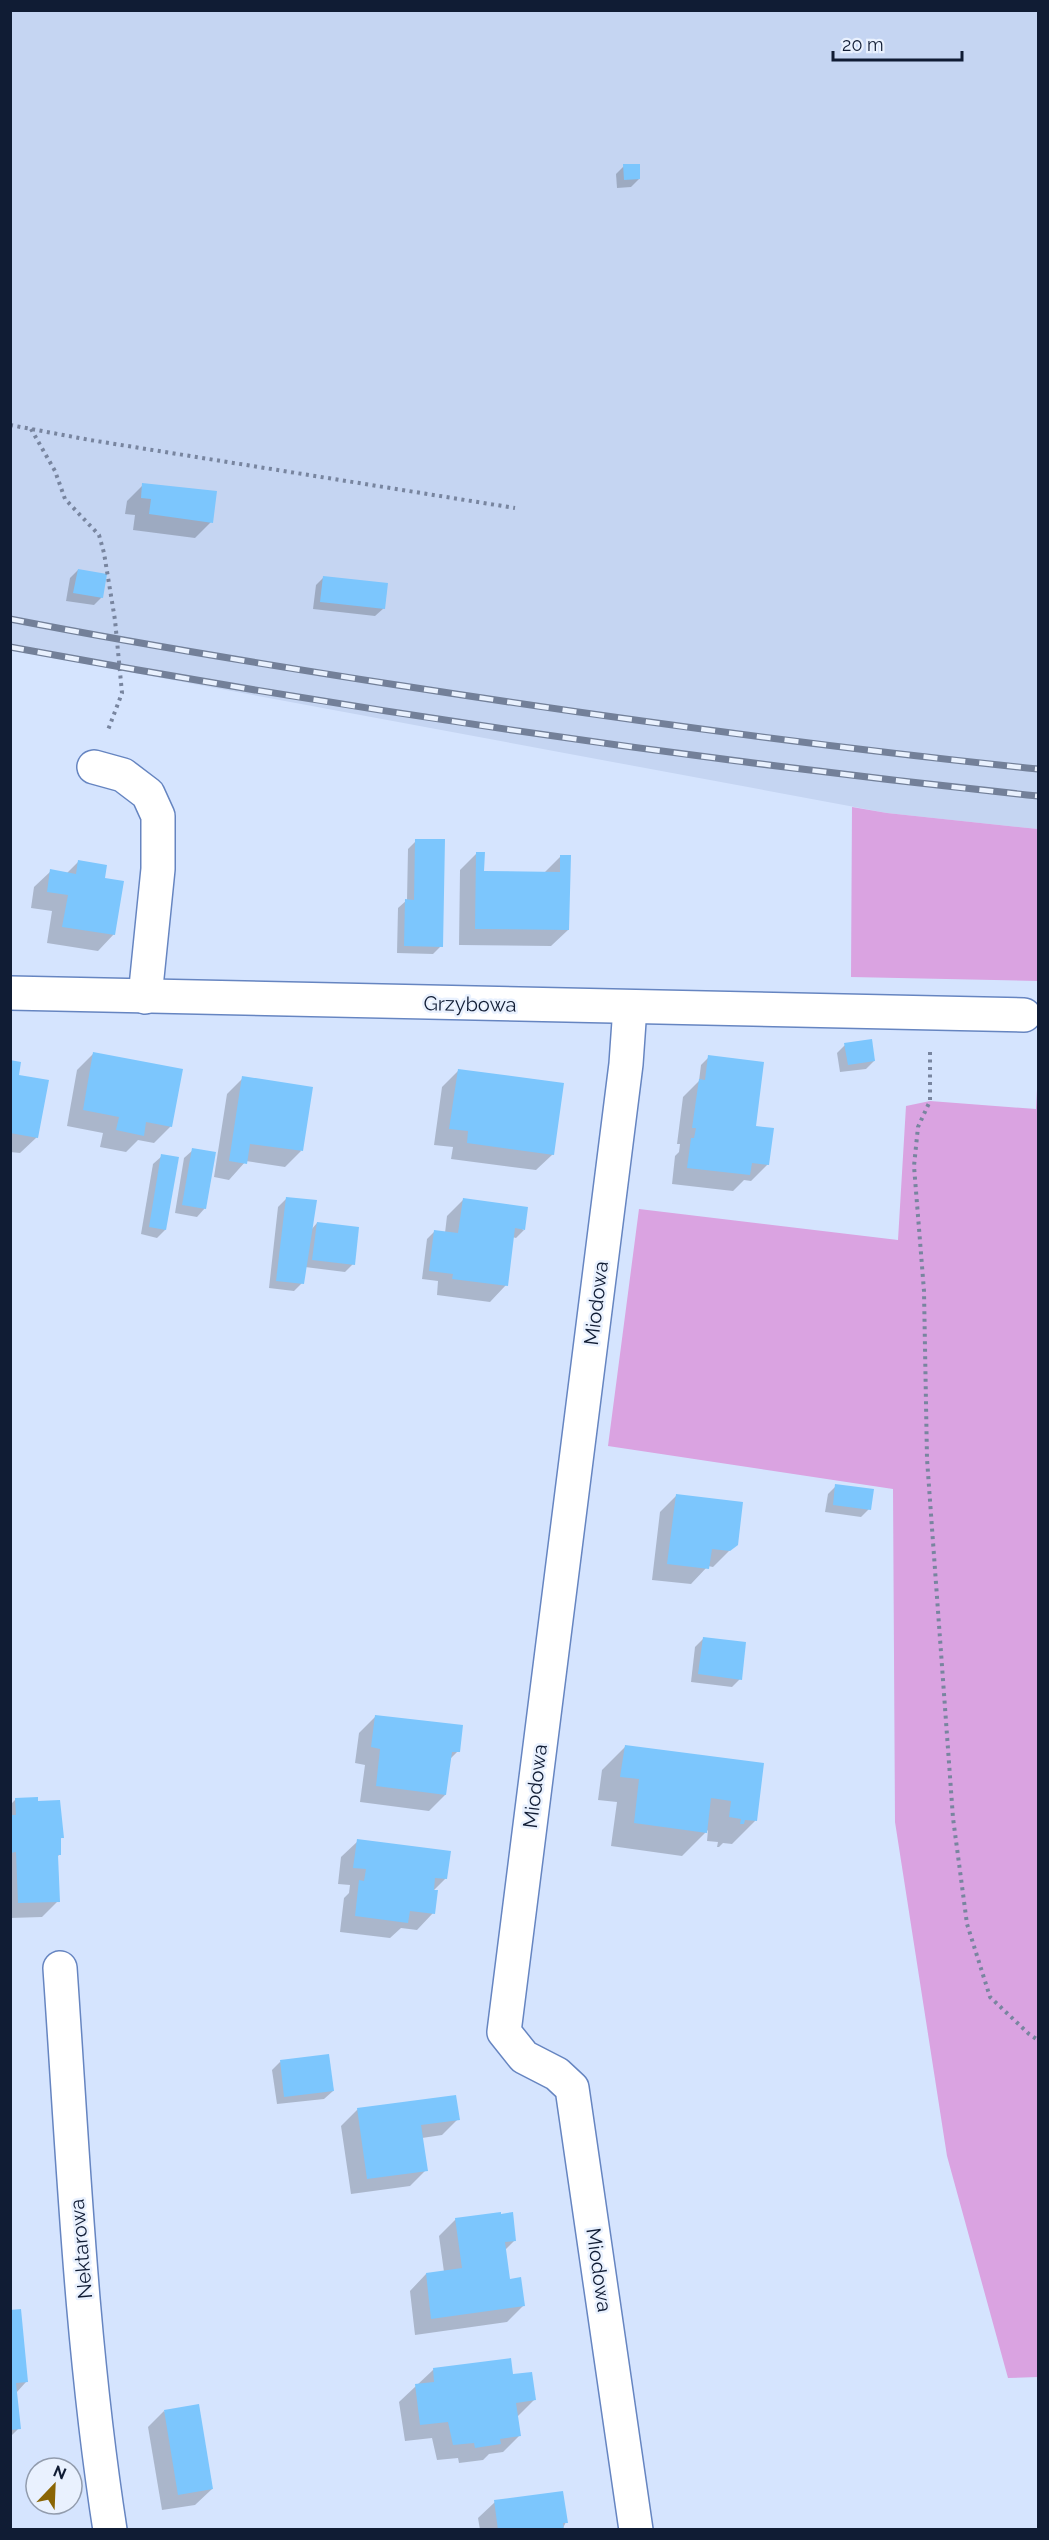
<svg xmlns="http://www.w3.org/2000/svg" width="1049" height="2540" viewBox="0 0 1049 2540" font-family="Raleway,sans-serif">
  <style>
    .built { fill: #c5d5f2 }
    .green { fill: #daa3e1 }
    .shadow { fill: #0003 }
    .building { fill: #7cc6fd }
    .lines { fill: none; stroke-linecap: round; stroke-linejoin: round }
    .minor-casing { stroke: #6685c1; stroke-width: 36 }
    .path { stroke: #78859f; stroke-width: 4; stroke-dasharray: 3 4.5; stroke-linecap: butt }
    .minor { stroke: #fff; stroke-width: 33 }
    .rail-casing { stroke: #738099; stroke-width: 7 }
    .rail { stroke: #e9f1fe; stroke-width: 4.5; stroke-dasharray: 14; stroke-linecap: butt }
    .labels { text-anchor: middle; dominant-baseline: central; stroke-width: 5; stroke-linejoin: round; paint-order: stroke }
    .street-label { font-size: 20px; fill: #101c34; stroke: #e9f1fe }
  </style>
  <rect width="100%" height="100%" fill="#d5e4fe"/>
  <path class="built" d="M 10,11 L 1038,11 L 1038,829 L 887,813 L 11,650 Z"/>
  <g class="green">
    <path d="M 852,807 L 887,813 L 1038,829 L 1038,981 L 851,977 Z"/>
    <path d="M 1038,1069 L 1038,2377 L 1008,2378 L 947,2156 L 895,1822 L 893,1489 L 608,1446 L 639,1209 L 898,1240 L 906,1106 L 930,1101 L 1036,1109 Z"/>
  </g>
  <g class="shadow">
    <path d="M 624,166 L 639,179 L 631,187 L 617,188 L 616,174 Z"/>
    <path d="M 143,485 L 211,522 L 195,538 L 133,530 L 135,515 L 125,514 L 127,501 Z"/>
    <path d="M 78,570 L 102,597 L 94,605 L 66,601 L 70,578 Z"/>
    <path d="M 324,577 L 384,608 L 375,616 L 313,609 L 316,585 Z"/>
    <path d="M 416,841 L 441,946 L 433,954 L 397,953 L 398,908 L 407,900 L 408,849 Z"/>
    <path d="M 476,854 L 483,872 L 544,873 L 561,856 L 568,930 L 551,946 L 459,945 L 460,870 Z"/>
    <path d="M 78,862 L 104,879 L 114,934 L 98,951 L 47,943 L 52,911 L 31,908 L 34,887 L 51,871 L 66,874 Z"/>
    <path d="M 845,1045 L 874,1061 L 866,1069 L 840,1072 L 837,1053 Z"/>
    <path d="M 93,1054 L 171,1126 L 154,1143 L 138,1140 L 126,1152 L 100,1147 L 103,1133 L 67,1126 L 77,1070 Z"/>
    <path d="M 709,1057 L 755,1127 L 768,1164 L 751,1181 L 744,1180 L 733,1191 L 672,1184 L 675,1156 L 679,1152 L 680,1144 L 677,1144 L 683,1097 L 699,1081 L 701,1065 Z"/>
    <path d="M 10,1062 L 37,1137 L 20,1153 L 10,1152 Z"/>
    <path d="M 458,1071 L 553,1154 L 536,1170 L 451,1159 L 453,1147 L 434,1145 L 442,1087 Z"/>
    <path d="M 243,1078 L 301,1151 L 285,1167 L 246,1161 L 229,1180 L 214,1177 L 227,1094 Z"/>
    <path d="M 193,1150 L 205,1208 L 197,1217 L 175,1213 L 184,1158 Z"/>
    <path d="M 162,1156 L 165,1230 L 157,1238 L 141,1234 L 153,1164 Z"/>
    <path d="M 286,1199 L 311,1230 L 317,1223 L 353,1264 L 345,1272 L 305,1267 L 302,1283 L 294,1291 L 269,1288 L 278,1207 Z"/>
    <path d="M 463,1200 L 524,1230 L 516,1238 L 512,1237 L 506,1285 L 490,1302 L 437,1295 L 438,1281 L 422,1279 L 427,1239 L 435,1231 L 445,1233 L 447,1216 Z"/>
    <path d="M 836,1486 L 869,1509 L 861,1517 L 825,1512 L 828,1494 Z"/>
    <path d="M 676,1496 L 736,1544 L 713,1567 L 708,1566 L 691,1584 L 652,1580 L 660,1512 Z"/>
    <path d="M 704,1638 L 740,1679 L 732,1687 L 691,1682 L 695,1647 Z"/>
    <path d="M 375,1717 L 458,1751 L 449,1760 L 445,1795 L 429,1811 L 360,1802 L 365,1765 L 355,1763 L 359,1733 Z"/>
    <path d="M 625,1747 L 762,1764 L 755,1821 L 732,1844 L 723,1843 L 719,1847 L 717,1847 L 718,1842 L 707,1841 L 708,1830 L 682,1856 L 611,1846 L 617,1802 L 598,1800 L 602,1770 Z"/>
    <path d="M 16,1799 L 37,1802 L 62,1837 L 60,1840 L 60,1854 L 57,1857 L 58,1901 L 42,1917 L 10,1918 L 10,1805 Z"/>
    <path d="M 358,1841 L 446,1878 L 433,1891 L 433,1913 L 417,1930 L 401,1928 L 390,1938 L 340,1932 L 344,1898 L 349,1893 L 350,1885 L 338,1884 L 341,1857 Z"/>
    <path d="M 280,2062 L 333,2091 L 324,2099 L 277,2104 L 272,2070 Z"/>
    <path d="M 358,2109 L 458,2119 L 442,2135 L 422,2138 L 426,2170 L 410,2186 L 351,2194 L 341,2126 Z"/>
    <path d="M 456,2219 L 515,2240 L 505,2250 L 509,2280 L 524,2305 L 507,2322 L 415,2335 L 410,2291 L 426,2274 L 444,2272 L 439,2236 Z"/>
    <path d="M 10,2311 L 26,2382 L 16,2393 L 19,2428 L 10,2437 Z"/>
    <path d="M 433,2370 L 512,2375 L 534,2400 L 517,2417 L 519,2436 L 503,2452 L 489,2454 L 483,2460 L 459,2463 L 458,2458 L 437,2460 L 432,2438 L 405,2441 L 399,2402 Z"/>
    <path d="M 164,2411 L 212,2489 L 195,2505 L 162,2510 L 148,2427 Z"/>
    <path d="M 495,2502 L 566,2522 L 562,2530 L 480,2530 L 478,2518 Z"/>
  </g>
  <g class="building">
    <path d="M 623,164 L 640,164 L 640,179 L 624,180 Z"/>
    <path d="M 142,483 L 217,491 L 213,523 L 149,514 L 151,499 L 141,498 Z"/>
    <path d="M 78,569 L 107,574 L 103,598 L 73,593 Z"/>
    <path d="M 323,576 L 388,583 L 385,609 L 320,602 Z"/>
    <path d="M 415,839 L 445,839 L 443,947 L 404,946 L 405,899 L 414,900 Z"/>
    <path d="M 476,852 L 485,852 L 484,871 L 560,872 L 560,855 L 571,855 L 569,930 L 475,929 Z"/>
    <path d="M 78,860 L 107,865 L 105,878 L 124,881 L 115,935 L 62,927 L 68,895 L 47,892 L 50,869 L 76,874 Z"/>
    <path d="M 872,1039 L 875,1061 L 848,1065 L 844,1043 Z"/>
    <path d="M 93,1052 L 183,1069 L 172,1127 L 146,1122 L 144,1136 L 116,1130 L 119,1117 L 83,1110 Z"/>
    <path d="M 708,1055 L 764,1062 L 756,1126 L 774,1128 L 769,1165 L 752,1163 L 750,1175 L 687,1168 L 691,1138 L 694,1138 L 696,1128 L 692,1128 L 699,1079 L 705,1080 Z"/>
    <path d="M 10,1060 L 21,1062 L 19,1075 L 49,1080 L 38,1138 L 10,1133 Z"/>
    <path d="M 458,1069 L 564,1083 L 554,1155 L 467,1143 L 468,1131 L 449,1129 Z"/>
    <path d="M 242,1076 L 313,1087 L 303,1151 L 250,1144 L 247,1164 L 229,1161 Z"/>
    <path d="M 192,1148 L 216,1152 L 206,1209 L 182,1205 Z"/>
    <path d="M 161,1154 L 179,1157 L 166,1230 L 149,1227 Z"/>
    <path d="M 286,1197 L 317,1200 L 304,1284 L 276,1281 Z"/>
    <path d="M 463,1198 L 528,1207 L 525,1230 L 515,1228 L 508,1286 L 452,1279 L 453,1274 L 429,1271 L 434,1230 L 458,1233 Z"/>
    <path d="M 317,1222 L 359,1227 L 355,1265 L 312,1260 Z"/>
    <path d="M 835,1484 L 874,1489 L 871,1510 L 833,1505 Z"/>
    <path d="M 676,1494 L 743,1502 L 738,1545 L 730,1551 L 712,1549 L 709,1569 L 667,1564 Z"/>
    <path d="M 703,1637 L 746,1642 L 742,1680 L 698,1674 Z"/>
    <path d="M 375,1715 L 463,1725 L 460,1752 L 452,1752 L 446,1795 L 376,1786 L 380,1749 L 371,1747 Z"/>
    <path d="M 625,1745 L 764,1763 L 757,1821 L 745,1820 L 744,1824 L 740,1824 L 741,1819 L 729,1817 L 731,1801 L 711,1798 L 707,1833 L 634,1823 L 639,1779 L 620,1777 Z"/>
    <path d="M 38,1797 L 38,1801 L 60,1800 L 64,1838 L 61,1838 L 61,1855 L 58,1855 L 60,1902 L 18,1903 L 16,1852 L 10,1853 L 10,1815 L 16,1815 L 15,1798 Z"/>
    <path d="M 357,1839 L 451,1851 L 447,1879 L 435,1878 L 434,1890 L 438,1890 L 435,1914 L 410,1911 L 408,1923 L 355,1916 L 359,1880 L 364,1881 L 366,1869 L 353,1868 Z"/>
    <path d="M 329,2054 L 334,2091 L 284,2097 L 280,2060 Z"/>
    <path d="M 456,2095 L 460,2120 L 421,2125 L 428,2171 L 367,2179 L 357,2108 Z"/>
    <path d="M 501,2212 L 501,2214 L 513,2212 L 516,2241 L 505,2242 L 510,2279 L 521,2277 L 525,2306 L 431,2319 L 426,2273 L 462,2268 L 455,2218 Z"/>
    <path d="M 21,2309 L 28,2382 L 16,2383 L 21,2429 L 10,2430 L 10,2310 Z"/>
    <path d="M 511,2358 L 513,2374 L 532,2372 L 536,2400 L 516,2403 L 521,2436 L 500,2439 L 501,2444 L 475,2448 L 474,2443 L 453,2445 L 448,2422 L 420,2425 L 415,2384 L 434,2382 L 433,2368 Z"/>
    <path d="M 199,2404 L 213,2489 L 178,2495 L 164,2410 Z"/>
    <path d="M 563,2491 L 568,2523 L 563,2523 L 564,2530 L 498,2530 L 494,2500 Z"/>
  </g>
  <g class="lines">
    <defs>
      <g id="minor">
        <path d="M 94,767 L 123,775 L 148,794 L 158,816 L 158,869 L 145,997"/>
        <path d="M 10,993 L 1024,1015"/>
        <path d="M 630,1007 L 626,1064 L 504,2032 L 524,2057 L 557,2074 L 572,2088 L 636,2530"/>
        <path d="M 60,1968 C 73,2155 81,2344 110,2530"/>
      </g>
    </defs>
    <use href="#minor" class="minor-casing"/>
    <g class="path">
      <path d="M 10,425 L 90,440 L 515,508"/>
      <path d="M 31,429 L 55,471 L 65,499 L 99,535 L 104,553 L 115,620 L 122,693 L 108,730"/>
      <path d="M 930,1052 L 930,1101 L 918,1127 L 914,1166 L 924,1291 L 927,1459 L 953,1818 L 967,1924 L 990,1997 L 1029,2034 L 1038,2040"/>
    </g>
    <use href="#minor" class="minor"/>
    <defs>
      <g id="rail">
        <path d="M 10,619 C 139,644 268,665 397,685 C 610,718 824,747 1038,769"/>
        <path d="M 10,647 C 351,710 694,760 1038,796"/>
      </g>
    </defs>
    <use href="#rail" class="rail-casing"/>
    <use href="#rail" class="rail"/>
  </g>
  <g class="labels">
    <g class="street-label">
      <text transform="translate(470 1004) rotate(1)">Grzybowa</text>
      <text transform="translate(596 1303) rotate(-83)">Miodowa</text>
      <text transform="translate(535 1786) rotate(-83)">Miodowa</text>
      <text transform="translate(81 2249) rotate(-95)">Nektarowa</text>
      <text transform="translate(599 2270) rotate(82)">Miodowa</text>
    </g>
  </g>
  <rect width="1049" height="2540" fill="none" stroke="#101c34" stroke-width="24"/>
  <g transform="translate(54 2486) rotate(23)"><circle r="28" fill="#e9f1fe" stroke="#929cad" stroke-width="1.5"/>
  <path d="M0-4.5L10 22L0 15L-10 22Z" fill="#8a6504"/>
  <text y="-9" font-size="16" font-weight="bold" text-anchor="middle" fill="#101c34">N</text>
  </g>
  <path d="M833 51v9h129v-9" fill="none" stroke="#101c34" stroke-width="3"/>
  <text x="842" y="51" font-size="18" fill="#101c34" stroke="#e9f1fe" stroke-width="4.5" paint-order="stroke">20 m</text>
</svg>
